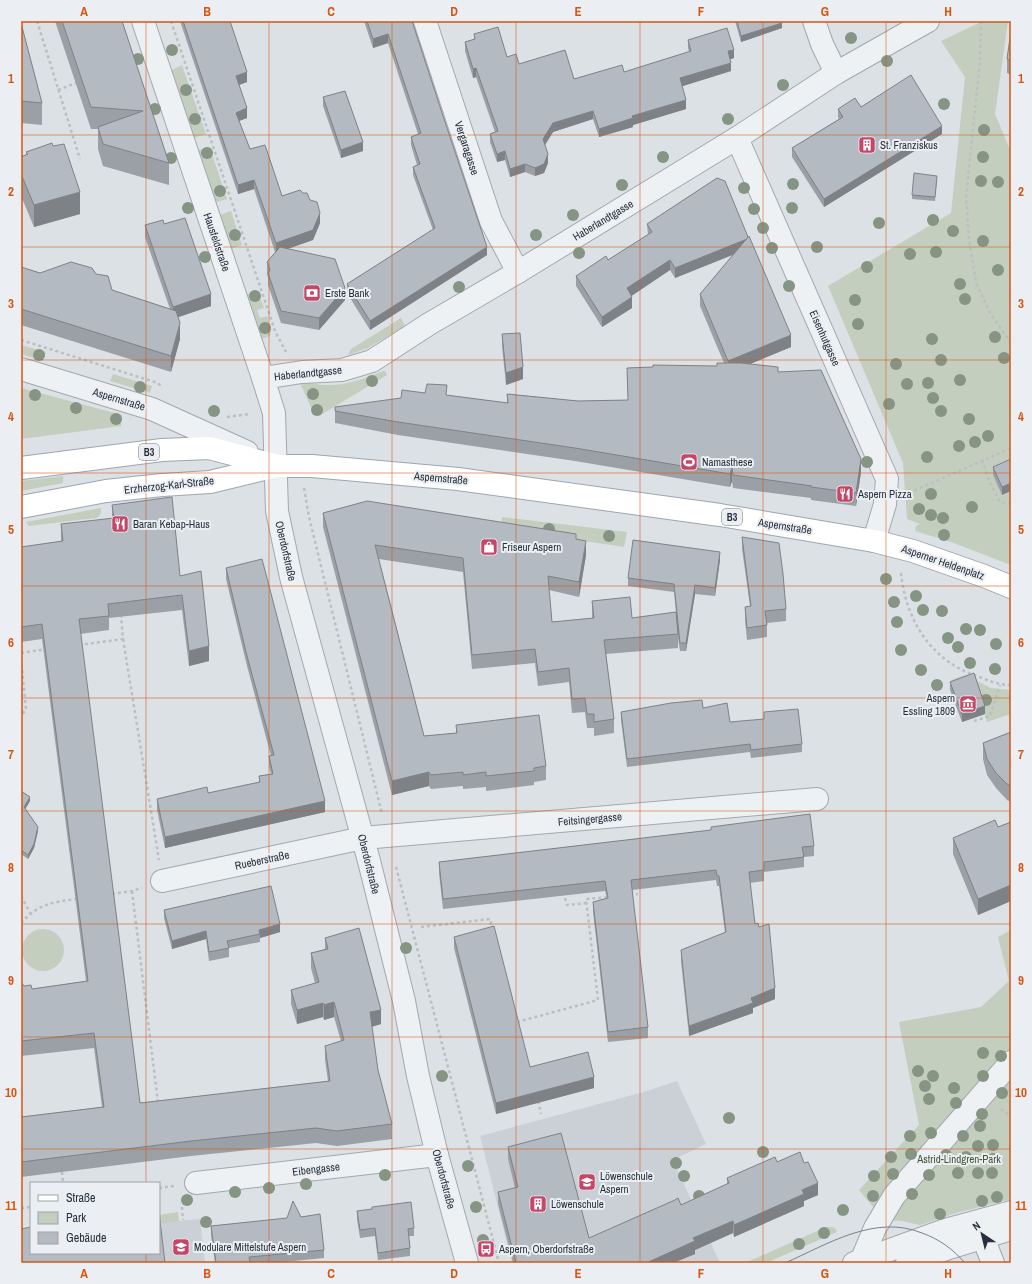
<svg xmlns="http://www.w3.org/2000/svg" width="1032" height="1284" viewBox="0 0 1032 1284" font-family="'Archivo Narrow',sans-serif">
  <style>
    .built { fill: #cad0d6 }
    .green { fill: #c4cebe }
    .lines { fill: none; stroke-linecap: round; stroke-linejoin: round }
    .minor-casing { stroke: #a2a8ae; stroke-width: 24 }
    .major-casing { stroke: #9ca6b0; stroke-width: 24 }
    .path { stroke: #babfc4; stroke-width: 2.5; stroke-dasharray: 3 3; stroke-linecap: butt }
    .minor { stroke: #eef1f4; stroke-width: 22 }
    .major { stroke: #fff; stroke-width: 22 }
    .tram { stroke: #77828d; stroke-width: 1 }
    .tree { fill: #869484 }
    .wall { fill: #9ba0a6 }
    .shaded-wall { fill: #7e8287 }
    .building { fill: #b4bac1; stroke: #7e8287 }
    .grid { fill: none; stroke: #d55511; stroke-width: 1; stroke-opacity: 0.55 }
    .labels { text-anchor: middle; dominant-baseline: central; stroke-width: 4; stroke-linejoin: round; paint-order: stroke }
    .shield { fill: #ebeff3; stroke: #626972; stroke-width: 1 }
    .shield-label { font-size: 10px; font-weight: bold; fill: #27303a }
    .poi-label { font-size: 11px; fill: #27303a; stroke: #ebeff3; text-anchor: start }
    .street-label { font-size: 11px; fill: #27303a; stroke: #ebeff3 }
    .park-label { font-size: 11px; fill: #3f5535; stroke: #ebeff3 }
    .neatline { fill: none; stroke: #d55511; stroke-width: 1.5 }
    .grid-label { font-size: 13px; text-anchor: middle; font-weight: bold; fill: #d55511 }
  </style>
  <rect width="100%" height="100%" fill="#dce1e5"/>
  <g class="built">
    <path d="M 677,1081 L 706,1144 L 673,1160 L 720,1263 L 512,1263 L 480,1136 L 647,1091 Z"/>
    <path d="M 200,1219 L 205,1263 L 21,1263 L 21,1241 L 31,1253 L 159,1253 L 159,1224 L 178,1221 Z"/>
  </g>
  <g class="green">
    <path d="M 983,21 L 1008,21 L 995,114 L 1011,152 L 1011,565 L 951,542 L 915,531 L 916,526 L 920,524 L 907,519 L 903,463 L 828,286 L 951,213 L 965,77 L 941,41 Z"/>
    <path d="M 182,65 L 206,134 L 194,138 L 172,70 Z"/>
    <path d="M 208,148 L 210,148 L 227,199 L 216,202 L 198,150 Z"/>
    <path d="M 231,211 L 242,245 L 231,249 L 220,215 Z"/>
    <path d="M 257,292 L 259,295 L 264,308 L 257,310 L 260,318 L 267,316 L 271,331 L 270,336 L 261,339 L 247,294 Z"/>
    <path d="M 401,318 L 405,326 L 368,348 L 348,355 L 351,349 Z"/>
    <path d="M 21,345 L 46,352 L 43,361 L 21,354 Z"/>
    <path d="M 383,371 L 385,371 L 387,375 L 319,416 L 314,414 L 300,383 C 308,381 317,385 325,385 C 346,386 364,379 383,371 Z"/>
    <path d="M 113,374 L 152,386 L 150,393 L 110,381 Z"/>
    <path d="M 21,388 L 122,415 L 121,426 L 21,439 Z"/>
    <path d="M 63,476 L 63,483 L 21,491 L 21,481 Z"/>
    <path d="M 101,508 C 101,513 101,516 96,518 L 29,526 L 26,522 Z"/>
    <path d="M 502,517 L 627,532 L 624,547 L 505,529 L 501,525 Z"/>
    <path d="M 965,675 L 991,688 L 1011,690 L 1011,714 L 987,722 L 985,714 L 955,688 L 951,680 Z"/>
    <circle cx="43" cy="950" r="21"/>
    <path d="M 1011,930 L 1011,1199 L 956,1213 L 920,1225 L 902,1221 L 884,1220 L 859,1190 L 919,1125 L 899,1022 L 981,1007 L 1009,981 L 998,937 Z"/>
    <path d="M 178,1212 L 179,1221 L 159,1224 L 159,1215 Z"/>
    <path d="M 826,1227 L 831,1227 L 835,1228 L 837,1232 L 766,1263 L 745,1263 Z"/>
  </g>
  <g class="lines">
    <defs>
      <g id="minor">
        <path d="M 143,21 L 263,378 L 274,413 L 277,511 L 291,577 L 369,861 L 404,1001 L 418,1076 L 437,1155 L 467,1263"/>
        <path d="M 425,21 L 491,221 L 518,272"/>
        <path d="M 814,21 L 822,44 L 836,73"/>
        <path d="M 737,138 L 887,479 L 885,504 L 874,541"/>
        <path d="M 21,369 L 152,409 L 247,452"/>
        <path d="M 263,378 L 302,372 L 342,370 L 372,361 L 429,324 L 518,272 L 737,138 L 836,73 L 928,21"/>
        <path d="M 162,881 L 363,838 L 817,799"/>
        <path d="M 196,1183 L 437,1155"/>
        <path d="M 978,1225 L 993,1263"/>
        <path d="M 854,1263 L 945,1230 L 1011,1212"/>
        <path d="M 863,1263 L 862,1259 L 875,1228 L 894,1196 L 1011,1062"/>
        <path d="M 907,1263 L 949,1248 L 1011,1229"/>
      </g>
      <g id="major">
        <path d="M 21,468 L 162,450 L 209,448 L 274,465"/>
        <path d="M 21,507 L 106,491 L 162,485 L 210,482 L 276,466 L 312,466 L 458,479 L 720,515 L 874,541 L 913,551 L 984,576 L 1011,587"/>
      </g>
    </defs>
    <use href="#minor" class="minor-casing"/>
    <use href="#major" class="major-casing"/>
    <g class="path">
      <path d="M 37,21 L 80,159"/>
      <path d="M 171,21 L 275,331 L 286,352"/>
      <path d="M 981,21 L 980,61 L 966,198 L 969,239 L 976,282 L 990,313 L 1011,343"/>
      <path d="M 58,90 L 76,83"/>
      <path d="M 21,340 L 158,383 L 162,387"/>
      <path d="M 227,417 L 250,414"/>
      <path d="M 982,460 L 990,483 L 1000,502 L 1011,504"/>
      <path d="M 304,488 L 309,517 L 382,814"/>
      <path d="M 909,493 L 1011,448"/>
      <path d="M 901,573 C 906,621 931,661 979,677 C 990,681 999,685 1011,685"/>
      <path d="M 123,639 L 159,860"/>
      <path d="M 79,645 L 123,639 L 121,615"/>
      <path d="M 21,653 L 46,649"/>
      <path d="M 21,658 L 26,709 L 21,716"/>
      <path d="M 974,721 L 990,716 L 1000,685"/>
      <path d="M 396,867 L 499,1263"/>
      <path d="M 132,891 L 158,1103"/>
      <path d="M 112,894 L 132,891 L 142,888"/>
      <path d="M 630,895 L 638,894"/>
      <path d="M 21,896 L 30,913"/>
      <path d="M 565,898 L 567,905 L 587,903"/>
      <path d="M 21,923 C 38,904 53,902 77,899"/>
      <path d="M 421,927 L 490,919 L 492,928"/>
      <path d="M 517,1022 L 598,1000 L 586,899 L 609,897"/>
      <path d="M 538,1101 L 541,1114"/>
      <path d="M 1001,1109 L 1011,1116"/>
      <path d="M 62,1172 L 63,1183"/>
      <path d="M 159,1188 L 174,1186"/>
      <path d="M 182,1207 L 183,1220"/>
      <path d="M 21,1208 L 31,1207"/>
    </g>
    <use href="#minor" class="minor"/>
    <use href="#major" class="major"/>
    <path class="tram" d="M 785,1263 C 828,1244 875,1214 922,1233 C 939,1239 953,1249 965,1263"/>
  </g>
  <g class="tree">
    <circle cx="851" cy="38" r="6"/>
    <circle cx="172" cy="50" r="6"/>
    <circle cx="138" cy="59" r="6"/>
    <circle cx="887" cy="61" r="6"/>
    <circle cx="783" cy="85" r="6"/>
    <circle cx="186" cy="90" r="6"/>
    <circle cx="944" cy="104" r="6"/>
    <circle cx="155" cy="109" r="6"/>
    <circle cx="195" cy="119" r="6"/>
    <circle cx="728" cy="119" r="6"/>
    <circle cx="984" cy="130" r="6"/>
    <circle cx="207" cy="153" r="6"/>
    <circle cx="663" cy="157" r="6"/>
    <circle cx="983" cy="157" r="6"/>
    <circle cx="171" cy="158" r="6"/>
    <circle cx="981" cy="181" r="6"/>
    <circle cx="998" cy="182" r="6"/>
    <circle cx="793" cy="184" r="6"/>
    <circle cx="622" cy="185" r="6"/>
    <circle cx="744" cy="188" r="6"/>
    <circle cx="220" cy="191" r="6"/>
    <circle cx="188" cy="208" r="6"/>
    <circle cx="792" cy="208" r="6"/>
    <circle cx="754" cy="209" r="6"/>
    <circle cx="573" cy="215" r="6"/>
    <circle cx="933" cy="220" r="6"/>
    <circle cx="879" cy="223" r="6"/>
    <circle cx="763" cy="228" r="6"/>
    <circle cx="953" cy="231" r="6"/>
    <circle cx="235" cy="235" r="6"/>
    <circle cx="536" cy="235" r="6"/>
    <circle cx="983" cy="241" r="6"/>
    <circle cx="817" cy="247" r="6"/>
    <circle cx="772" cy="248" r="6"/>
    <circle cx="936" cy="252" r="6"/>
    <circle cx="579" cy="253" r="6"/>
    <circle cx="910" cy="254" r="6"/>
    <circle cx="205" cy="257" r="6"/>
    <circle cx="867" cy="267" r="6"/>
    <circle cx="998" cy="270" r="6"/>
    <circle cx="960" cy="284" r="6"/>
    <circle cx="789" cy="286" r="6"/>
    <circle cx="459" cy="287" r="6"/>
    <circle cx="255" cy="296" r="6"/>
    <circle cx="965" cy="299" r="6"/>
    <circle cx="855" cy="300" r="6"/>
    <circle cx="858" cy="324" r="6"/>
    <circle cx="265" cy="328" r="6"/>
    <circle cx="995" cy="337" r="6"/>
    <circle cx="932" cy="339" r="6"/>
    <circle cx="39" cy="355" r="6"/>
    <circle cx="1004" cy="358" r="6"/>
    <circle cx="941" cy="360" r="6"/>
    <circle cx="896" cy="364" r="6"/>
    <circle cx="960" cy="380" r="6"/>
    <circle cx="372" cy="381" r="6"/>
    <circle cx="928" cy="383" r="6"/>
    <circle cx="907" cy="384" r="6"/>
    <circle cx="140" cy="387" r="6"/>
    <circle cx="313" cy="394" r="6"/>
    <circle cx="35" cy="395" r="6"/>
    <circle cx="933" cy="398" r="6"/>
    <circle cx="889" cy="404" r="6"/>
    <circle cx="76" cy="408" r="6"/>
    <circle cx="317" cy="410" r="6"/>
    <circle cx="214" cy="411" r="6"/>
    <circle cx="941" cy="411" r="6"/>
    <circle cx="116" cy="419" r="6"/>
    <circle cx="969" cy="419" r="6"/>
    <circle cx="988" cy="436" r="6"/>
    <circle cx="975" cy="442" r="6"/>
    <circle cx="959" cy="446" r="6"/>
    <circle cx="927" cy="457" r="6"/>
    <circle cx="867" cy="462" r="6"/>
    <circle cx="931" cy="494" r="6"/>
    <circle cx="972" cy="507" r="6"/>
    <circle cx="919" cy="509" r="6"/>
    <circle cx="931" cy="515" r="6"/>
    <circle cx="943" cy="518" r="6"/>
    <circle cx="549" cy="529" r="6"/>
    <circle cx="944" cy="535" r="6"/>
    <circle cx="609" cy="536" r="6"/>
    <circle cx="886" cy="579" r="6"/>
    <circle cx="916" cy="596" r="6"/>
    <circle cx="894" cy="602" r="6"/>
    <circle cx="923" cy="610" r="6"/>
    <circle cx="942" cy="611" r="6"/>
    <circle cx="897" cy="622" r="6"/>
    <circle cx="966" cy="629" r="6"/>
    <circle cx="980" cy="630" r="6"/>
    <circle cx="948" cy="638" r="6"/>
    <circle cx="996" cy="644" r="6"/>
    <circle cx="958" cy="647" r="6"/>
    <circle cx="901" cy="650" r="6"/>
    <circle cx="970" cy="663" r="6"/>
    <circle cx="995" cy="669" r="6"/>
    <circle cx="921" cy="670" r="6"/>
    <circle cx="937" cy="685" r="6"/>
    <circle cx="986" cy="700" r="6"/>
    <circle cx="406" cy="948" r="6"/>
    <circle cx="983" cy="1053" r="6"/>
    <circle cx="1001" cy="1056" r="6"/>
    <circle cx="918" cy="1071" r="6"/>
    <circle cx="442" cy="1076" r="6"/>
    <circle cx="933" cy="1076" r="6"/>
    <circle cx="983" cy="1076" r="6"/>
    <circle cx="925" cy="1086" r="6"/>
    <circle cx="954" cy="1088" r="6"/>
    <circle cx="1002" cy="1093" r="6"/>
    <circle cx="929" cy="1099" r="6"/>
    <circle cx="956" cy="1103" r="6"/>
    <circle cx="982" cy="1114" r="6"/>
    <circle cx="729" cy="1118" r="6"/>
    <circle cx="980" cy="1126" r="6"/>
    <circle cx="931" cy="1133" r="6"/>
    <circle cx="910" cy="1136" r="6"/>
    <circle cx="963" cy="1136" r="6"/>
    <circle cx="993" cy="1145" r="6"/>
    <circle cx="978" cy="1146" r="6"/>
    <circle cx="763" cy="1152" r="6"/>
    <circle cx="911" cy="1154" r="6"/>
    <circle cx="946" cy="1155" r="6"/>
    <circle cx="891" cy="1157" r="6"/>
    <circle cx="966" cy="1157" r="6"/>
    <circle cx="993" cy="1159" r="6"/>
    <circle cx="676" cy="1163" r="6"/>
    <circle cx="468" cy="1166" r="6"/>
    <circle cx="958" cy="1173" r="6"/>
    <circle cx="978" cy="1173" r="6"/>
    <circle cx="992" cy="1173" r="6"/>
    <circle cx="893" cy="1174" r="6"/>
    <circle cx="385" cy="1175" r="6"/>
    <circle cx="929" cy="1175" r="6"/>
    <circle cx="684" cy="1176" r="6"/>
    <circle cx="874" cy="1176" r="6"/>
    <circle cx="306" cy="1184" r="6"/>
    <circle cx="269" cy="1188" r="6"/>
    <circle cx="235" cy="1192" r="6"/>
    <circle cx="912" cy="1194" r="6"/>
    <circle cx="699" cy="1196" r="6"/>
    <circle cx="873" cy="1196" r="6"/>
    <circle cx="997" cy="1197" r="6"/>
    <circle cx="187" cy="1200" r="6"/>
    <circle cx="982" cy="1201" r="6"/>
    <circle cx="476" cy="1207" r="6"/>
    <circle cx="843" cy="1210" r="6"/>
    <circle cx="940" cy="1214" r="6"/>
    <circle cx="206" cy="1222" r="6"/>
    <circle cx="824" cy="1233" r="6"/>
    <circle cx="483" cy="1240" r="6"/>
    <circle cx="799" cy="1244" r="6"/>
  </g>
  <g class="wall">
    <path d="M 55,21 L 122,21 L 169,163 L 169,185 L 103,166 L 98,149 L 98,129 L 91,129 Z"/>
    <path d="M 180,21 L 230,21 L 247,82 L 239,85 L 247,118 L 239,121 L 250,149 L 282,196 L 320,223 L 313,240 L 287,249 L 345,300 L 319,330 L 281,323 L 268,285 L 268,278 L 267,274 L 267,262 L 275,252 L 254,189 L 238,194 Z"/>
    <path d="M 364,21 L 412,21 L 487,255 L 370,330 L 347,293 L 347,284 L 433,230 L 413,175 L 413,167 L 417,165 L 411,145 L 411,137 L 418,134 L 388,43 L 373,48 Z"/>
    <path d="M 735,21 L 782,21 L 782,28 L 741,42 Z"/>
    <path d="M 21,23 L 42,103 L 42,125 L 21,123 Z"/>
    <path d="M 1011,31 L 1011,75 L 1007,73 L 1007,59 Z"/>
    <path d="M 474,34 L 507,57 L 519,64 L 574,79 L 624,72 L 689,52 L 688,48 L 688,40 L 734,58 L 730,59 L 731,71 L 682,86 L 686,109 L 633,125 L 633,127 L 599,137 L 593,119 L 553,132 L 545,145 L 548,163 L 544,173 L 535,176 L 525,172 L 510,177 L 505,160 L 497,162 L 490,142 L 490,134 L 495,132 L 476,77 L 473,78 L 465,51 L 465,42 L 474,39 Z"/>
    <path d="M 323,97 L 363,151 L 341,158 L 323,106 Z"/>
    <path d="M 861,107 L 942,134 L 824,207 L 792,157 L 792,148 L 839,119 L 838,117 L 838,109 Z"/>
    <path d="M 26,152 L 80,214 L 34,227 L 21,196 L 21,157 L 26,155 Z"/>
    <path d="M 717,178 L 791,347 L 750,364 L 778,372 L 861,472 L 856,506 L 811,500 L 811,498 L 733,488 L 732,481 L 730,487 L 575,461 L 398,435 L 335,423 L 335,407 L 447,395 L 507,403 L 507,394 L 578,401 L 628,400 L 627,368 L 717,366 L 724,363 L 700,306 L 700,294 L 733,255 L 675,278 L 670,270 L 631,296 L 632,308 L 602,327 L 576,286 L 576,276 L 608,260 L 648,235 L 647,224 Z"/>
    <path d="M 937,180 L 935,201 L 912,199 L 912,195 Z"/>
    <path d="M 164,224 L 211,306 L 178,317 L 180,339 L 171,372 L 21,325 L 21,267 L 40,273 L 96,274 L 112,290 L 170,309 L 145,237 L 145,225 Z"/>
    <path d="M 502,334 L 523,379 L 506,385 L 502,346 Z"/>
    <path d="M 1011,459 L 1002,495 L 993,475 L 993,467 Z"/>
    <path d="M 112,505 L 180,576 L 209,661 L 189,666 L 182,610 L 109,618 L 109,630 L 80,634 L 140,1103 L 328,1081 L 325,1060 L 325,1046 L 341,1041 L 334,1017 L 324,1020 L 323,1017 L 297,1024 L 291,1004 L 291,990 L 315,983 L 311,968 L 311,953 L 325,949 L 325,938 L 381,1024 L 372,1027 L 378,1070 L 392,1124 L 392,1139 L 337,1146 L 316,1143 L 191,1156 L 21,1177 L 21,1117 L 102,1107 L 94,1048 L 21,1056 L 21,982 L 24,986 L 32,989 L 86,981 L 42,639 L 21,642 L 21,547 L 61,541 L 61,524 L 112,519 Z"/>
    <path d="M 323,513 L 576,539 L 586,555 L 579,597 L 549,590 L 552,622 L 592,618 L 592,601 L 632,618 L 676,612 L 674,592 L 628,586 L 628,578 L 720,560 L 715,596 L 695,594 L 686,651 L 680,651 L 678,638 L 678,648 L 606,654 L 614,719 L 614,733 L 594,736 L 594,728 L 587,728 L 585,712 L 572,713 L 569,682 L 538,686 L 535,663 L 472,669 L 463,572 L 379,559 L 424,736 L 456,733 L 456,725 L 546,766 L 546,780 L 534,782 L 534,785 L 486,791 L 486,787 L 463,789 L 463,786 L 431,789 L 429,786 L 392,795 L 323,527 Z"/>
    <path d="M 742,537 L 786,609 L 786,621 L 767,623 L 767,637 L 747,640 L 745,620 L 745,607 L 750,606 L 742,549 Z"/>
    <path d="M 226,568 L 325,812 L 165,848 L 157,810 L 157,799 L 208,793 L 259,782 L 259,776 L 271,774 L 269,767 L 269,756 L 271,756 L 247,666 L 226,579 Z"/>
    <path d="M 950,682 L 985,714 L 962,722 L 950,690 Z"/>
    <path d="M 703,708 L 730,722 L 802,744 L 802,752 L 751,758 L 750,752 L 627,767 L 621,720 L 621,712 Z"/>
    <path d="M 1011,732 L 1011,802 L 1007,800 L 996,788 L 987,775 L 983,759 L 983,743 Z"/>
    <path d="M 21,791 L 30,801 L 25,809 L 38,831 L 34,848 L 28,859 L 21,854 Z"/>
    <path d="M 1011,822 L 1011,901 L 978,915 L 953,854 L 953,838 L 998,827 Z"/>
    <path d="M 711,827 L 814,846 L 814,856 L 804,857 L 804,867 L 764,872 L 764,881 L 750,883 L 755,924 L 759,927 L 775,999 L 753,1008 L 753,1013 L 689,1036 L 681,961 L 681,950 L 725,933 L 719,886 L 717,886 L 716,880 L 632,890 L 648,1027 L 648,1038 L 608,1042 L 593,912 L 593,902 L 607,898 L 605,891 L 443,909 L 439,873 L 439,862 L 711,830 Z"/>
    <path d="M 164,910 L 280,932 L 260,938 L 260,942 L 229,948 L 229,957 L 209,961 L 206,939 L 172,949 L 164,918 Z"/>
    <path d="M 454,937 L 530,1067 L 594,1088 L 496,1114 L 454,948 Z"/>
    <path d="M 508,1147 L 589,1238 L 681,1205 L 727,1184 L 727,1178 L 777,1162 L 818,1195 L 804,1201 L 804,1206 L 734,1237 L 733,1233 L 695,1250 L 695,1254 L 673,1263 L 513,1263 L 498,1204 L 498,1192 L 515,1188 L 508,1159 Z"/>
    <path d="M 357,1211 L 414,1228 L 414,1236 L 409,1236 L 410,1248 L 410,1256 L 378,1260 L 375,1236 L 360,1238 L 357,1219 Z"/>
    <path d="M 301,1217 L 324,1250 L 324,1258 L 273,1263 L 215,1263 L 211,1235 L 211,1226 Z"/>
  </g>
  <g class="shaded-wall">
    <path d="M 782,23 L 782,28 L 741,42 L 741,36 Z"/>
    <path d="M 388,34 L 388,43 L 373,48 L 373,39 Z"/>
    <path d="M 734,50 L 734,58 L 728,60 L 728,51 Z"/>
    <path d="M 731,63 L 731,71 L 680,87 L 680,78 Z"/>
    <path d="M 476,68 L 476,77 L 473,78 L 473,69 Z"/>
    <path d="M 247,72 L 247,82 L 236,86 L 236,76 Z"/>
    <path d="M 686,100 L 686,109 L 633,125 L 633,127 L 599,137 L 599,129 L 632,116 Z"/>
    <path d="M 247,108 L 247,118 L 236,122 L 236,113 Z"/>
    <path d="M 593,111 L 593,119 L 553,132 L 543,148 L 543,139 L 553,123 Z"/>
    <path d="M 942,126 L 942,134 L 824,207 L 824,199 Z"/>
    <path d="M 363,142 L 363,151 L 341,158 L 341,150 Z"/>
    <path d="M 505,151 L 505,160 L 497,162 L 497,154 Z"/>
    <path d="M 548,154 L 548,163 L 544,173 L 535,176 L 535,168 Z"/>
    <path d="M 525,164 L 525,172 L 510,177 L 510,169 Z"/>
    <path d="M 254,180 L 254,189 L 238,194 L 238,185 Z"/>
    <path d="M 80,192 L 80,214 L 34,227 L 34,205 Z"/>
    <path d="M 320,213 L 320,223 L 313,240 L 276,253 L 276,243 Z"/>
    <path d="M 749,238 L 749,248 L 675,278 L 675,268 Z"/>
    <path d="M 487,247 L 487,255 L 370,330 L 370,321 Z"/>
    <path d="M 670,260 L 670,270 L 627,299 L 627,288 Z"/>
    <path d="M 345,288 L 345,300 L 319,330 L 319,318 Z"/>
    <path d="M 211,294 L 211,306 L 173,319 L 173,307 Z"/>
    <path d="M 632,297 L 632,308 L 602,327 L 602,317 Z"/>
    <path d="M 180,323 L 180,339 L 171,372 L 171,356 Z"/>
    <path d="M 791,335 L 791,347 L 728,373 L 728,361 Z"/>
    <path d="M 523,367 L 523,379 L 506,385 L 506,373 Z"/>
    <path d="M 861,459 L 861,472 L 856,506 L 856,493 Z"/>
    <path d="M 732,468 L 732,481 L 730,487 L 730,474 Z"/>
    <path d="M 1011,483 L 1011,491 L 1002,495 L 1002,487 Z"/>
    <path d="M 586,541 L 586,555 L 579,597 L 579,582 Z"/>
    <path d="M 720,552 L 720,560 L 715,596 L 715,588 Z"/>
    <path d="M 695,585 L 695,594 L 686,651 L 686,643 Z"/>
    <path d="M 209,646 L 209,661 L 189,666 L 189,651 Z"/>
    <path d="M 985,706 L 985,714 L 962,722 L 962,714 Z"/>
    <path d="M 429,772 L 429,786 L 392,795 L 392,781 Z"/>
    <path d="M 30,797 L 30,801 L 24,811 L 24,807 Z"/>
    <path d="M 325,801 L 325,812 L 165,848 L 165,837 Z"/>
    <path d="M 38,827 L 38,831 L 34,848 L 28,859 L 28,855 Z"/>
    <path d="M 1011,885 L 1011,901 L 978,915 L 978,899 Z"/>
    <path d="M 280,924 L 280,932 L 260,938 L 260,934 L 259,930 Z"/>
    <path d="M 206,931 L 206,939 L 172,949 L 172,941 Z"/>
    <path d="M 775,988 L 775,999 L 753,1008 L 753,1013 L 689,1036 L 689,1026 L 751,998 Z"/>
    <path d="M 334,1002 L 334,1017 L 324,1020 L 324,1005 Z"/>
    <path d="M 323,1003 L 323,1017 L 297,1024 L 297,1010 Z"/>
    <path d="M 381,1010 L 381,1024 L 370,1027 L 370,1012 Z"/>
    <path d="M 594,1077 L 594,1088 L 496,1114 L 496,1103 Z"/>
    <path d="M 818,1183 L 818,1195 L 804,1201 L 804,1206 L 734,1237 L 734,1225 L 802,1190 Z"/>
    <path d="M 733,1221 L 733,1233 L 695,1250 L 695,1254 L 673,1263 L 646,1263 L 693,1238 Z"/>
  </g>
  <g class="building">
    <path d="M 62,21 L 122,21 L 169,163 L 103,144 L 98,127 L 143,111 L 91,107 Z"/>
    <path d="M 183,21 L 230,21 L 247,72 L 236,76 L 247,108 L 236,113 L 250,149 L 265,145 L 282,196 L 300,190 L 303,193 L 307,193 L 310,200 L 317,202 L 320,213 L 313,230 L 276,243 L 254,180 L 238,185 Z"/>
    <path d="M 367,21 L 412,21 L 446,125 L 487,247 L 370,321 L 347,284 L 435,228 L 413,167 L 420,164 L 411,137 L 421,133 L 388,34 L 373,39 Z"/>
    <path d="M 737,21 L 782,21 L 782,23 L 741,36 Z"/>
    <path d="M 21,23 L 42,103 L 21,101 Z"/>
    <path d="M 498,27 L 507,57 L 516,54 L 519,64 L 565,50 L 574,79 L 622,65 L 624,72 L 691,51 L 688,40 L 727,28 L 734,50 L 728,51 L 731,63 L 680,78 L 686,100 L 632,116 L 633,118 L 599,129 L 593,111 L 553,123 L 543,139 L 548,154 L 544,164 L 535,168 L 525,164 L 510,169 L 505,151 L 497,154 L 490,134 L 498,131 L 476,68 L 473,69 L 465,42 L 475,39 L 474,34 Z"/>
    <path d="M 1011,31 L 1011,61 L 1007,59 Z"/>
    <path d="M 911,75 L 942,126 L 824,199 L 792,148 L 843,117 L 838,109 L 855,98 L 861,107 Z"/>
    <path d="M 345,91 L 363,142 L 341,150 L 323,97 Z"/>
    <path d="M 52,143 L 53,146 L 64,144 L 80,192 L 34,205 L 21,174 L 21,157 L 28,154 L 26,152 Z"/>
    <path d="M 914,173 L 937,176 L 935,197 L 912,195 Z"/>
    <path d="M 717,178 L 725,181 L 748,237 L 747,239 L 675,268 L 670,260 L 627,288 L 632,297 L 602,317 L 576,276 L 606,256 L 608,260 L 652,232 L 647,224 Z"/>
    <path d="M 185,218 L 211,294 L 173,307 L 145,225 L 163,220 L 164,224 Z"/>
    <path d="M 749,236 L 791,335 L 728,361 L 700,294 Z"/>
    <path d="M 280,247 L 335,259 L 345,288 L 319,318 L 281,311 L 268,273 L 270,270 L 267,262 Z"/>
    <path d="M 71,262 L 92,268 L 96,274 L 108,276 L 112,290 L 176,311 L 180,323 L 171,356 L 21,309 L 21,267 L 40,273 Z"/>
    <path d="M 520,333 L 523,367 L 506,373 L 502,334 Z"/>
    <path d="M 717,363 L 741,363 L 778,367 L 778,372 L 821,370 L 861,459 L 856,493 L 811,487 L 812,486 L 733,475 L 732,468 L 730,474 L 575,448 L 398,422 L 335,411 L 335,407 L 401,398 L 402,390 L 425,393 L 427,384 L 447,385 L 446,395 L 508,403 L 507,394 L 578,401 L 628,400 L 627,368 L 653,367 L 653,365 L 717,366 Z"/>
    <path d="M 1011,459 L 1011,483 L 1002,487 L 993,467 Z"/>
    <path d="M 172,497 L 180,576 L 201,571 L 209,646 L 189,651 L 182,595 L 108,604 L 109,616 L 79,619 L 140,1103 L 330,1081 L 325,1046 L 344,1040 L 334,1002 L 324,1005 L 323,1003 L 297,1010 L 291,990 L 319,982 L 311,953 L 328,949 L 325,938 L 359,928 L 381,1010 L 370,1012 L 378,1070 L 392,1124 L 337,1131 L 316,1128 L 191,1141 L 21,1162 L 21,1117 L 104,1107 L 94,1033 L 21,1041 L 21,982 L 24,986 L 31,985 L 32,989 L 88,981 L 42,624 L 21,627 L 21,547 L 63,541 L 61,524 L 114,518 L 112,505 Z"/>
    <path d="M 367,501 L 576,534 L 576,539 L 586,541 L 579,582 L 548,576 L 552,622 L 594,618 L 592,601 L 630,597 L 632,618 L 676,612 L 678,634 L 604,640 L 614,719 L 594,722 L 594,714 L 587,714 L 585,698 L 572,699 L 569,668 L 538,672 L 535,649 L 472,655 L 463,558 L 375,545 L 424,736 L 457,733 L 456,725 L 539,715 L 546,766 L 534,768 L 534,771 L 486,776 L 486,772 L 463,775 L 463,772 L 431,775 L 429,772 L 392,781 L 323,513 Z"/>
    <path d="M 742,537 L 779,543 L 783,574 L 786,609 L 765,611 L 767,625 L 747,628 L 745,607 L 751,606 Z"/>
    <path d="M 633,540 L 720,552 L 715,588 L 695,585 L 686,643 L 680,643 L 674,584 L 628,578 Z"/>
    <path d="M 262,559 L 325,801 L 165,837 L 157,799 L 207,787 L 208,793 L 260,782 L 259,776 L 273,774 L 269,756 L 274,755 L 247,656 L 226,568 Z"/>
    <path d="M 974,673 L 985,706 L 962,714 L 950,682 Z"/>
    <path d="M 702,700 L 703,708 L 727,703 L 730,722 L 764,719 L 764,712 L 798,709 L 802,744 L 751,750 L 750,744 L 627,759 L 621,712 L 671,703 Z"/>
    <path d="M 1011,732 L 1011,786 L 1007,784 L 996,773 L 987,759 L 983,743 Z"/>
    <path d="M 21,791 L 30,797 L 24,807 L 38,827 L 34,844 L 28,855 L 21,850 Z"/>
    <path d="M 810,814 L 814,846 L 802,847 L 804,857 L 764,862 L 764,870 L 749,872 L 755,924 L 758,923 L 759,927 L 769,924 L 775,988 L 751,998 L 753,1003 L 689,1026 L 681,950 L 726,932 L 719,876 L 717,876 L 716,870 L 631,880 L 648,1027 L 608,1032 L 593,902 L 608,898 L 605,881 L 443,899 L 439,862 L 711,830 L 711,827 Z"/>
    <path d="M 995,820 L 998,827 L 1011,822 L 1011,885 L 978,899 L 953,838 Z"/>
    <path d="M 271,886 L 280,924 L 259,930 L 260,934 L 227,941 L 229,948 L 209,952 L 206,931 L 172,941 L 164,910 Z"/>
    <path d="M 494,926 L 530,1067 L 588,1052 L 594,1077 L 496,1103 L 454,937 Z"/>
    <path d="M 561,1133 L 589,1238 L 675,1200 L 678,1198 L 681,1205 L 729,1183 L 727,1178 L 775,1157 L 777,1162 L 800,1152 L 804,1163 L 808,1162 L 818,1183 L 802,1190 L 804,1194 L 734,1225 L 733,1221 L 693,1238 L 695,1241 L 646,1263 L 516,1263 L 498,1192 L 518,1187 L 508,1147 Z"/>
    <path d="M 293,1201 L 301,1217 L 320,1214 L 324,1250 L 249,1257 L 250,1263 L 216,1263 L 211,1226 L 287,1218 Z"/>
    <path d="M 411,1202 L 414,1228 L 408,1229 L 410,1248 L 378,1253 L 375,1228 L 360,1230 L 357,1211 L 372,1209 L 372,1207 Z"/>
    <path d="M 159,1212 L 165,1263 L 21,1263 L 21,1229 L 31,1227 L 31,1253 L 159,1253 Z"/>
  </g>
  <path class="grid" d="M 146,21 L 146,1183M 269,21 L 269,1263M 392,21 L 392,1263M 516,21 L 516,1263M 640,21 L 640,1263M 763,21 L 763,1263M 886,21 L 886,1263M 21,135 L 1011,135M 21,247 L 1011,247M 21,360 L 1011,360M 21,473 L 1011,473M 21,586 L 1011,586M 21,698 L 1011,698M 21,811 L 1011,811M 21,924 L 1011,924M 21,1037 L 1011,1037M 21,1149 L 1011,1149M 146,1253 L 146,1263"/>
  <defs>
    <symbol id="building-square" viewBox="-11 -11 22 22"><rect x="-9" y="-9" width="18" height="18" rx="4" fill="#c34868" stroke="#ebeff3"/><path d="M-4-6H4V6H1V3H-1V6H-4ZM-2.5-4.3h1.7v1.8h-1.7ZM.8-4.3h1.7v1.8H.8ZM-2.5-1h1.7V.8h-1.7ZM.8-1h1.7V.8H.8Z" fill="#fff"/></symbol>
    <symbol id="bank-square" viewBox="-11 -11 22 22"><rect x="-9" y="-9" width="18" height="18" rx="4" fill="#c34868" stroke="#ebeff3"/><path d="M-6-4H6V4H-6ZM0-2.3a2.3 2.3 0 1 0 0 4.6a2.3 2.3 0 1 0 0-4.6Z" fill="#fff"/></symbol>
    <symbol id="stadium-square" viewBox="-11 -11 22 22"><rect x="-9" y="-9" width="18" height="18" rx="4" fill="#c34868" stroke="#ebeff3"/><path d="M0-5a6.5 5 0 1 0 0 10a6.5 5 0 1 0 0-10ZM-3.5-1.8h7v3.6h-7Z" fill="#fff"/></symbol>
    <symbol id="restaurant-square" viewBox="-11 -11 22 22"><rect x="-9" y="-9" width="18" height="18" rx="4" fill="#c34868" stroke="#ebeff3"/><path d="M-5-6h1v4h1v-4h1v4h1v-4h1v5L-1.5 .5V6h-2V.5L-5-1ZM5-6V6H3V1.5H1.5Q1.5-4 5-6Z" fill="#fff"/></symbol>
    <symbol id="shop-square" viewBox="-11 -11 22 22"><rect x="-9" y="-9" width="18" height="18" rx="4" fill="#c34868" stroke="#ebeff3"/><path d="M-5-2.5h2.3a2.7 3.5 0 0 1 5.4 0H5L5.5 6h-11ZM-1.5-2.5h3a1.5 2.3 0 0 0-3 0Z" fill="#fff"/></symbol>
    <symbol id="museum-square" viewBox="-11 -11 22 22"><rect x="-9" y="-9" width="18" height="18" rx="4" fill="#c34868" stroke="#ebeff3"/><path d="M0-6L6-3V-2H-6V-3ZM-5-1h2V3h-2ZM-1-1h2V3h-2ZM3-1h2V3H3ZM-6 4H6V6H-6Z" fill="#fff"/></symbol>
    <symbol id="school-square" viewBox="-11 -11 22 22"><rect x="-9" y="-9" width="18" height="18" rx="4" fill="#c34868" stroke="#ebeff3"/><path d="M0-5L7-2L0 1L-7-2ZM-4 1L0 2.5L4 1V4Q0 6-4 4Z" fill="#fff"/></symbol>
    <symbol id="bus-square" viewBox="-11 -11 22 22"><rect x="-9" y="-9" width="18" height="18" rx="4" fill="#c34868" stroke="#ebeff3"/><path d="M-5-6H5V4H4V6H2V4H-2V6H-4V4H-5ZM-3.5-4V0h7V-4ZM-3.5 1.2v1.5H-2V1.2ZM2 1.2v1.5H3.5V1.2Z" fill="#fff"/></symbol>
  </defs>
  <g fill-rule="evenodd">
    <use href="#building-square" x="857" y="135" width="20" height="20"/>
    <use href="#bank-square" x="302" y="283" width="20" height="20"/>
    <use href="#stadium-square" x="679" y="452" width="20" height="20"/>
    <use href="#restaurant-square" x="835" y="484" width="20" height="20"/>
    <use href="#restaurant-square" x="110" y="514" width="20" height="20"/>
    <use href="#shop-square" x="479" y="537" width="20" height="20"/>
    <use href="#museum-square" x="958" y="694" width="20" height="20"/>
    <use href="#school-square" x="577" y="1172" width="20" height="20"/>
    <use href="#building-square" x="528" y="1194" width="20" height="20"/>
    <use href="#school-square" x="171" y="1237" width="20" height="20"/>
    <use href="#bus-square" x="476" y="1239" width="20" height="20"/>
  </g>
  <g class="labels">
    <g class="shield">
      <rect x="139" y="444" width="20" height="16" rx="3"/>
      <rect x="722" y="509" width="20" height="16" rx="3"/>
    </g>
    <g class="shield-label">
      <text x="149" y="452">B3</text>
      <text x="732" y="517">B3</text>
    </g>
    <g class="poi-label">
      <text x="880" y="145">St. Franziskus</text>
      <text x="325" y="293">Erste Bank</text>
      <text x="702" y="462">Namasthese</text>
      <text x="858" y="494">Aspern Pizza</text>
      <text x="133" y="524">Baran Kebap-Haus</text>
      <text x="502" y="547">Friseur Aspern</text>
      <text x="955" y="698" text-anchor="end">Aspern<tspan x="955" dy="13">Essling 1809</tspan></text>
      <text x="600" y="1176">Löwenschule<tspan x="600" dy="13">Aspern</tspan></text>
      <text x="551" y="1204">Löwenschule</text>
      <text x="194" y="1247">Modulare Mittelstufe Aspern</text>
      <text x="499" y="1249">Aspern, Oberdorfstraße</text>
    </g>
    <g class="street-label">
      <text transform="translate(467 148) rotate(72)">Vergaragasse</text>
      <text transform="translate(603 220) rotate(-31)">Haberlandtgasse</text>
      <text transform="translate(217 242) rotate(71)">Hausfeldstraße</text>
      <text transform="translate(825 338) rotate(66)">Eisenhutgasse</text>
      <text transform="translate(308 373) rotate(-6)">Haberlandtgasse</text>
      <text transform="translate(119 399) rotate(17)">Aspernstraße</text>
      <text transform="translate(441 478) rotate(5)">Aspernstraße</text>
      <text transform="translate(169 485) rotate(-6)">Erzherzog-Karl-Straße</text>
      <text transform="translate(785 526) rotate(9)">Aspernstraße</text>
      <text transform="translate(286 551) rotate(77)">Oberdorfstraße</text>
      <text transform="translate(943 562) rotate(19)">Asperner Heldenplatz</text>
      <text transform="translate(590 819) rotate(-5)">Feitsingergasse</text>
      <text transform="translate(262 860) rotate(-12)">Rueberstraße</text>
      <text transform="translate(369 864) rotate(76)">Oberdorfstraße</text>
      <text transform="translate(316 1169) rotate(-7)">Eibengasse</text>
      <text transform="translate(444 1179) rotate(75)">Oberdorfstraße</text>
    </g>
    <g class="park-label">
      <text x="959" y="1159">Astrid-Lindgren-Park</text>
    </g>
  </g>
  <rect width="1032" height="1284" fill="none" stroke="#ebeff3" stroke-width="44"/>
  <rect x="30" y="1182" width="130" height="72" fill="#ebeff3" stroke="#9da3a9"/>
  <rect x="38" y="1195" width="20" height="6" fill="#ffffff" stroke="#9da3a9"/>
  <text x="66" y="1202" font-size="12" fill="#27303a">Straße</text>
  <rect x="38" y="1212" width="20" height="12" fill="#c4cebe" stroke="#9da3a9"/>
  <text x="66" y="1222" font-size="12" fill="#27303a">Park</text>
  <rect x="38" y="1232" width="20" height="12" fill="#b4bac1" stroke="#9da3a9"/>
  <text x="66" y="1242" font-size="12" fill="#27303a">Gebäude</text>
  <g transform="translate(982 1234) rotate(325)" stroke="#ebeff3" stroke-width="3" paint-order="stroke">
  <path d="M0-3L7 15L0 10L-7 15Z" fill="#27303a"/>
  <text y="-6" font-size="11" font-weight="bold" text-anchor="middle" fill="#27303a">N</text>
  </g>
  <rect x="22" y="22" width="988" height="1240" class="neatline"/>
  <g class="grid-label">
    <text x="84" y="16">A</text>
    <text x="207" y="16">B</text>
    <text x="331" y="16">C</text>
    <text x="454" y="16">D</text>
    <text x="578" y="16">E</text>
    <text x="701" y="16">F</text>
    <text x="825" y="16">G</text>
    <text x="948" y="16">H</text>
    <text x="11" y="83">1</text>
    <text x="1021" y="83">1</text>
    <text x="11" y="196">2</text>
    <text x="1021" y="196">2</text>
    <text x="11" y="308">3</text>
    <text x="1021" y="308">3</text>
    <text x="11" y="421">4</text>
    <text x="1021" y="421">4</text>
    <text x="11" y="534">5</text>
    <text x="1021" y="534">5</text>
    <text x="11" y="647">6</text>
    <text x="1021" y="647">6</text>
    <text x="11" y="759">7</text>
    <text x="1021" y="759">7</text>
    <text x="11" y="872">8</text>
    <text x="1021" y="872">8</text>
    <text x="11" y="985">9</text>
    <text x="1021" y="985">9</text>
    <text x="11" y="1097">10</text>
    <text x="1021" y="1097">10</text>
    <text x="11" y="1210">11</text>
    <text x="1021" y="1210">11</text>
    <text x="84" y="1278">A</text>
    <text x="207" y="1278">B</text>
    <text x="331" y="1278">C</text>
    <text x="454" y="1278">D</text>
    <text x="578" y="1278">E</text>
    <text x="701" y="1278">F</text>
    <text x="825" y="1278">G</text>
    <text x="948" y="1278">H</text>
  </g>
</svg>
